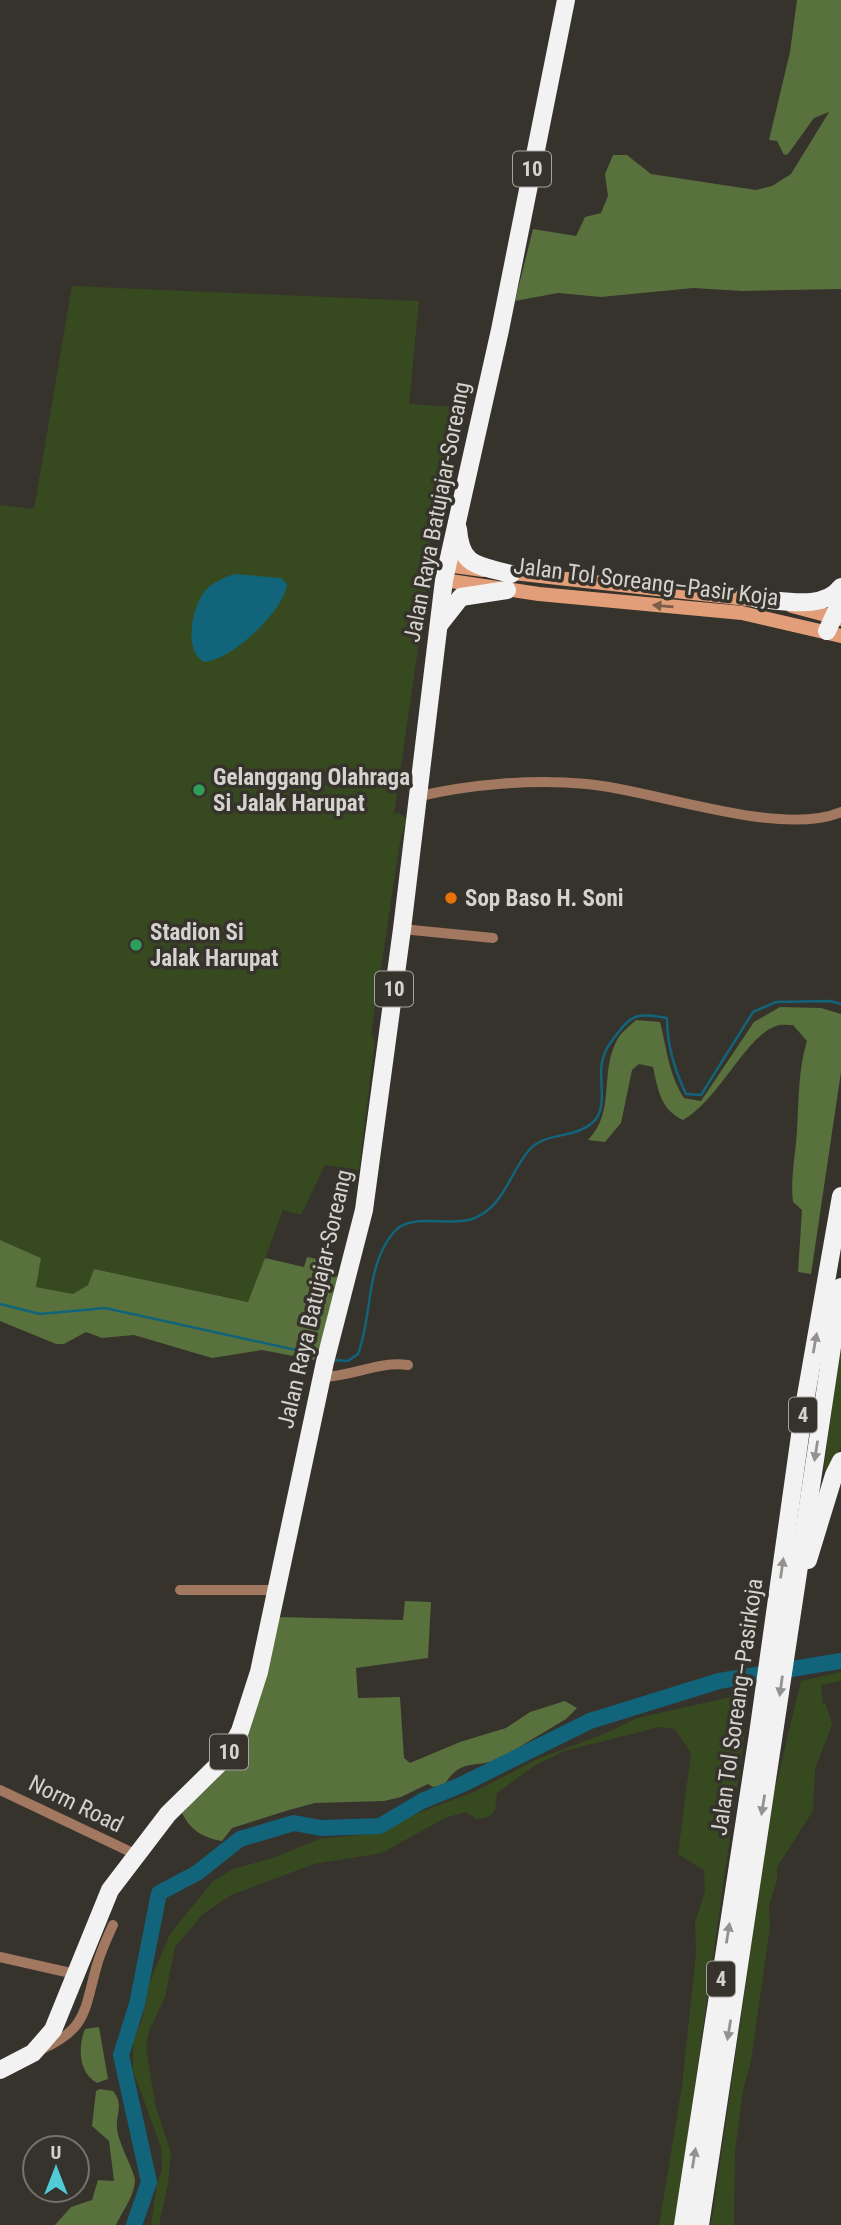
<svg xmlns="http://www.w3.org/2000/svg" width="841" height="2225" viewBox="0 0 841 2225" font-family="'Roboto Condensed',sans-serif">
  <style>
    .green { fill: #374a1f }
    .forest { fill: #59713d }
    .water { fill: #11647a }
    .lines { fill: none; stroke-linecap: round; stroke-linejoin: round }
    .stream { stroke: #11647a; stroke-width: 2.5 }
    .river { stroke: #11647a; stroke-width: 16 }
    .street { stroke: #a27860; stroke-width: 10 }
    .secondary { stroke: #e29e78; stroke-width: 14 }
    .highway { stroke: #f2f2f2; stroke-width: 18 }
    .oneway { fill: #7b5d4a }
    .oneway2 { fill: #94928f }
    .leisure-dot { fill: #2e9e5b; stroke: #36322c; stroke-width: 2.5 }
    .food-dot { fill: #e8710a; stroke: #36322c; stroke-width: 2.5 }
    .labels { text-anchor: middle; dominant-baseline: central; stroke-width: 7; stroke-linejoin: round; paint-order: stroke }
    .shield { fill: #36322c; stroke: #a5a39e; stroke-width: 2 }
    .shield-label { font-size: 21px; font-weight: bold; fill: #d5d3cf }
    .street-label { font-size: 23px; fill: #d5d3cf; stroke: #36322c }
    .poi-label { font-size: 23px; font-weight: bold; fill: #d5d3cf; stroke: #36322c; text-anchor: start }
  </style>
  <rect width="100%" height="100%" fill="#36322c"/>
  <g class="green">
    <path d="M 72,286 L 419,301 L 409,404 L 455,407 L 453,443 L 427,556 L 427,587 L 394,814 L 399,813 L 407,819 L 400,842 L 371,1034 L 375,1040 L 359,1170 L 325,1165 L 301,1215 L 283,1210 L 249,1302 L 94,1269 L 88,1285 L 73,1294 L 36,1287 L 41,1258 L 0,1240 L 0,505 L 34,509 Z"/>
    <path d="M 841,1339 L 841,1447 L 828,1470 L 824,1469 Z"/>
    <path d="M 841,1672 L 841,1681 L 821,1685 L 823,1704 L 826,1704 L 832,1725 L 815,1769 L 813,1811 L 777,1867 L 777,1880 L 769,1906 L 770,1927 L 751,2061 L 743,2091 L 735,2151 L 734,2225 L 711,2225 L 773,1797 L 801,1681 Z"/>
    <path d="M 740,1695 L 744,1702 L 745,1731 L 675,2225 L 659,2225 L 682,2086 L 696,1953 L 695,1922 L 705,1892 L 704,1870 L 678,1854 L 691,1753 L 675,1729 L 660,1727 L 564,1751 L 534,1766 L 497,1793 L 495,1810 L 489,1817 L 477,1819 L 466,1812 L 445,1818 L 382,1853 L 314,1864 L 231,1895 L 202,1915 L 175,1947 L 165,1997 L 149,2031 L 146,2048 L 155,2104 L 171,2153 L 168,2184 L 159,2225 L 151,2225 L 157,2183 L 162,2171 L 161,2147 L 133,2071 L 133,2039 L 142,2020 L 150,1981 L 170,1934 L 213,1881 L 233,1869 L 273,1858 L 319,1839 L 381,1833 L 418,1813 L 476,1791 L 537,1759 L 604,1734 L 637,1718 Z"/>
  </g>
  <g class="forest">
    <path d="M 797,0 L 841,0 L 841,289 L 743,291 L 693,288 L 601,297 L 558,293 L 515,301 L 533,229 L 576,236 L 585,217 L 601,213 L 608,196 L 605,174 L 613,155 L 627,155 L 651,174 L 756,190 L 772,186 L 791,174 L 829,112 L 814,118 L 788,154 L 784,155 L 777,141 L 769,140 L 790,52 Z"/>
    <path d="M 780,1007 L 821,1008 L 841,1014 L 841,1072 L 811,1274 L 798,1272 L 802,1210 L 793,1202 C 790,1178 796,1153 797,1130 C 799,1100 798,1070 807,1041 L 793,1025 C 788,1025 780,1024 776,1026 C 746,1036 718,1101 683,1120 C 661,1110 658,1090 653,1067 L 639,1064 L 632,1070 L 621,1123 L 605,1142 L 588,1140 C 616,1111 599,1074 617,1040 C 621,1032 630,1026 636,1020 L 660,1022 C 667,1049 668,1072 684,1098 L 701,1101 L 754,1022 Z"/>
    <path d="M 0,1240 L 41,1258 L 36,1287 L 73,1294 L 88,1285 L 94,1269 L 248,1302 L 265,1258 L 304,1267 L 307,1257 L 317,1259 L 315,1270 L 338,1277 L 323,1339 L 314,1360 L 262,1350 L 212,1358 L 134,1335 L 102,1338 L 86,1332 L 64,1344 L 56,1344 L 0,1321 Z"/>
    <path d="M 405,1601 L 431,1602 L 428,1658 L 356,1668 L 358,1698 L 400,1697 L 404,1758 L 410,1763 L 460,1742 L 506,1728 L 530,1712 L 565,1701 L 577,1708 L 566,1719 L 499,1759 C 474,1769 462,1757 444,1785 L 433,1787 L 428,1784 L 401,1797 L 384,1801 L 315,1803 L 289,1810 L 232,1828 L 222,1841 C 203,1838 190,1830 182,1813 L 216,1776 L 277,1617 L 403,1620 Z"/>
    <path d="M 99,2027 L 108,2079 L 97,2083 C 78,2073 78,2046 85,2029 Z"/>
    <path d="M 100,2089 L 113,2091 C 124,2105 116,2113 117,2128 C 118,2143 134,2170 135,2180 C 135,2195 122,2212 116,2225 L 55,2225 L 71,2207 L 92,2200 L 98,2180 L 114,2181 L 109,2141 L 92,2126 L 96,2091 Z"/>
  </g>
  <path class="water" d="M 234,574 L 281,578 L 287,584 C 285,610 231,661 204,662 C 183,651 192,607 205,591 C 213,582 224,578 234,574 Z"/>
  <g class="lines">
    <g class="stream">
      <path d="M 0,1304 L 40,1314 L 105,1308 L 319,1355"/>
      <path d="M 332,1360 L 348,1361 L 358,1354 C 373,1314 365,1268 393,1233 C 410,1211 451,1228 475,1218 C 505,1205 509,1173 530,1149 C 546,1132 573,1139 592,1123 C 609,1110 598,1079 602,1062 C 604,1052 608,1046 614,1038 C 632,1013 637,1013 667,1018 C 667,1046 674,1069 686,1094 L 701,1095 L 753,1012 L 776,1002 L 830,1001 L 841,1004"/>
    </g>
    <path class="river" d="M 134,2225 L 149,2182 L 121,2055 L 137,2004 L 159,1893 L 197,1873 L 240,1839 L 294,1823 L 321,1828 L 380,1826 L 422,1801 L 463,1784 L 590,1721 L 719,1681 L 841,1661"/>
    <g class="street">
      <path d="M 416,797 C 470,784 532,779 587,784 C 655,790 779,838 841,812"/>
      <path d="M 402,929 L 493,938"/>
      <path d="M 321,1377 C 352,1377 377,1361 408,1365"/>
      <path d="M 180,1590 L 277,1590"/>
      <path d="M 0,1790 L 135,1854"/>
      <path d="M 0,1957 L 75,1974"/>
      <path d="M 40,2050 C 88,2029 84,2010 97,1965 C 101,1951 107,1938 113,1925"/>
    </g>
    <g class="secondary">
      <path d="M 447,565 L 483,570"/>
      <path d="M 503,572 L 765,601"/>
      <path d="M 444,580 L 539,594 L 742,613 L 841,636"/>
      <path d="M 792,606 L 841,619"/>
    </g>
    <g class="highway">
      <path d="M 458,529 C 461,568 479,565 511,574"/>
      <path d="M 757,599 C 782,600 824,611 841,587"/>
      <path d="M 439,625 L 461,597 L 507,590"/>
      <path d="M 827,631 L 841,601"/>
      <path d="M 808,1560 L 834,1475 L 841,1461"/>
      <path d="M 0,2070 L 33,2053 L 53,2030 L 110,1890 L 168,1814 L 225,1758 L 240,1731 L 259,1672 L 325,1362 L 364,1210 L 402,929 L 444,580 L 500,330 L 566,0"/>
      <path d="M 683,2225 L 758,1734 L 804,1407 L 841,1196"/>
      <path d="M 700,2225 L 841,1287"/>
    </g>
  </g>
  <defs><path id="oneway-solid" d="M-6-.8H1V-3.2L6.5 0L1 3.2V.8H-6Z" transform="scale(1.75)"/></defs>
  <use class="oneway" href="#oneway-solid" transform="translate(663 606) rotate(-175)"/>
  <g class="oneway2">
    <use href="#oneway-solid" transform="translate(815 1343) rotate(-80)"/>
    <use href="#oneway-solid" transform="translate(816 1451) rotate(99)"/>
    <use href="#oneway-solid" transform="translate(782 1568) rotate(-82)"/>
    <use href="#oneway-solid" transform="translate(781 1686) rotate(98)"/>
    <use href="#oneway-solid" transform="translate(763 1805) rotate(99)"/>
    <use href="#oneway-solid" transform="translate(728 1933) rotate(-81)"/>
    <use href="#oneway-solid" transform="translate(729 2030) rotate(99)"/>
    <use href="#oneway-solid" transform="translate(694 2158) rotate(-81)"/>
  </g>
  <g class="leisure-dot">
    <circle cx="199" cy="790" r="7"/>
    <circle cx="136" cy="945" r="7"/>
  </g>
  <circle class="food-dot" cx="451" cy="898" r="7"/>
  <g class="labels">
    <g class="shield">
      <rect x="513" y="151.5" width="38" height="35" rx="5"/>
      <rect x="375" y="971.5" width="38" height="35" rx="5"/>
      <rect x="789" y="1397.5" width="28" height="35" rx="5"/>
      <rect x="210" y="1734.5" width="38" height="35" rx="5"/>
      <rect x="707" y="1961.5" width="28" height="35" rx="5"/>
    </g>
    <g class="shield-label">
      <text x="532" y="169">10</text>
      <text x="394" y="989">10</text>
      <text x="803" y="1415">4</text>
      <text x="229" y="1752">10</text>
      <text x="721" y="1979">4</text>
    </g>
    <g class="street-label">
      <text transform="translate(437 512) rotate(-79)">Jalan Raya Batujajar-Soreang</text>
      <text transform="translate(646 582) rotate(7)">Jalan Tol Soreang–Pasir Koja</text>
      <text transform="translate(315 1299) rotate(-77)">Jalan Raya Batujajar-Soreang</text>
      <text transform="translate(737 1707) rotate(-82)">Jalan Tol Soreang–Pasirkoja</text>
      <text transform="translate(76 1804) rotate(26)">Norm Road</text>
    </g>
    <g class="poi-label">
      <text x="213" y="777">Gelanggang Olahraga<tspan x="213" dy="26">Si Jalak Harupat</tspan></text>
      <text x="465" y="898">Sop Baso H. Soni</text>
      <text x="150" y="932">Stadion Si<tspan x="150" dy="26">Jalak Harupat</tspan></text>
    </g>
  </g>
  <g transform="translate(56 2169)"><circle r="33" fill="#36322c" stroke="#76726d" stroke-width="2"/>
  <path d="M0-5L12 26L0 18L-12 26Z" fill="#52cbd9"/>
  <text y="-10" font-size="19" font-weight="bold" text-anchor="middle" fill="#d5d3cf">U</text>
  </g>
</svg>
